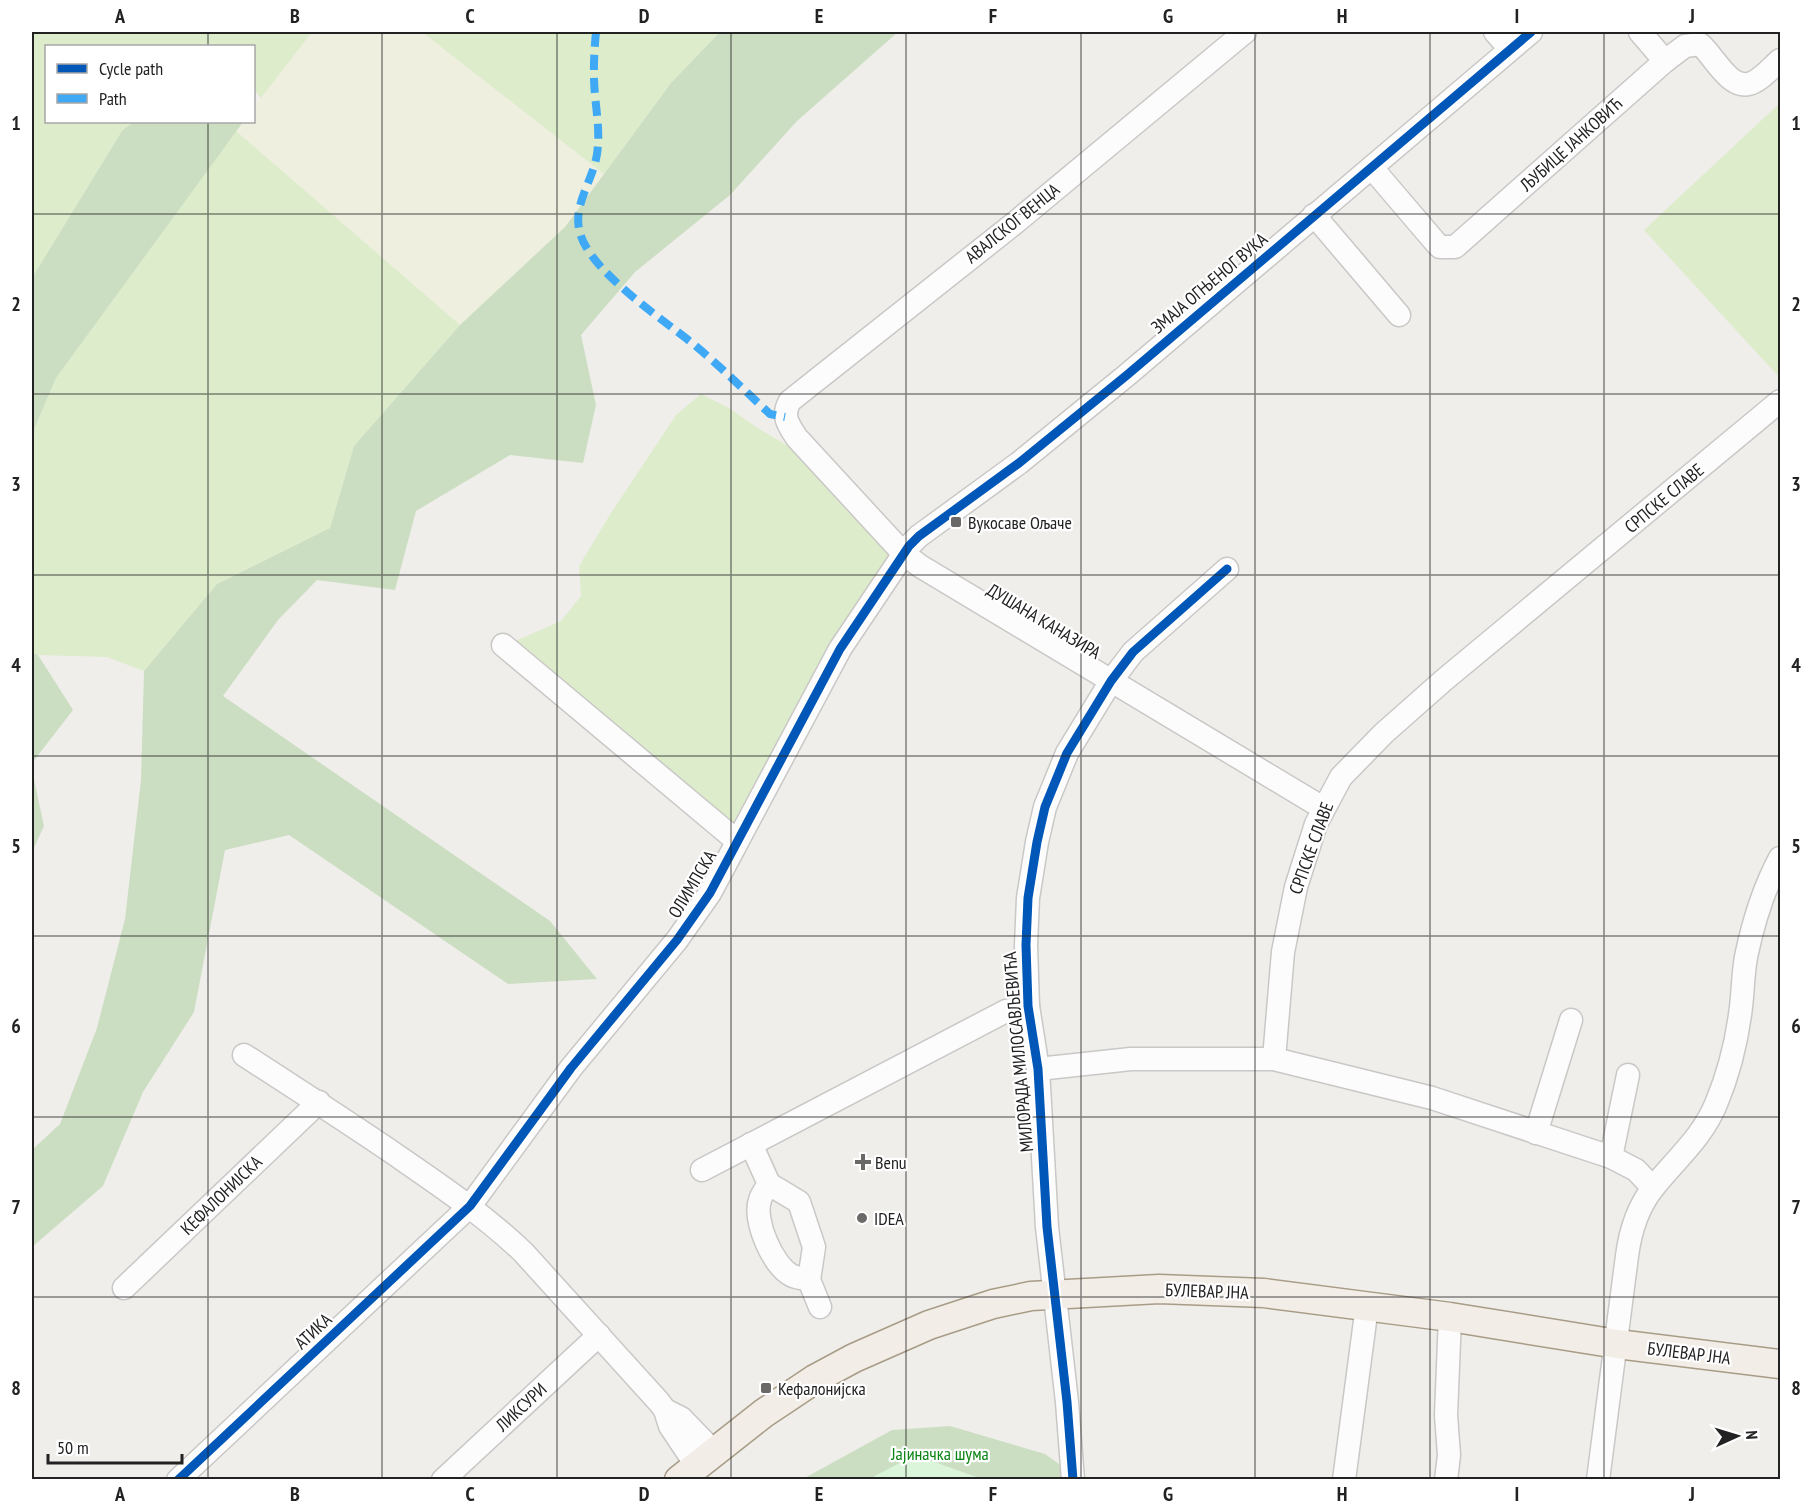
<svg xmlns="http://www.w3.org/2000/svg" width="1812" height="1511" viewBox="0 0 1812 1511" font-family="'PT Sans Narrow',sans-serif">
  <style>
    .farmland { fill: #efefdf }
    .grass { fill: #ddeccb }
    .forest { fill: #cbdec1 }
    .park { fill: #daf5da }
    .lines { fill: none; stroke-linecap: round; stroke-linejoin: round }
    .minor-casing { stroke: #c9c8c7; stroke-width: 25 }
    .major-casing { stroke: #a79c86; stroke-width: 31 }
    .minor { stroke: #fdfcfc; stroke-width: 22 }
    .major { stroke: #f3ede7; stroke-width: 28 }
    .quiet { stroke: #3fa9f5; stroke-width: 8; stroke-dasharray: 15 8; stroke-linecap: butt }
    .cycleway-casing { stroke: #fff; stroke-width: 13 }
    .cycleway { stroke: #0057b8; stroke-width: 9 }
    .grid { fill: none; stroke: #222; stroke-width: 1.5; stroke-opacity: 0.55 }
    .poi-dot { fill: #6a6968; stroke: #fff; stroke-width: 2 }
    .labels { text-anchor: middle; dominant-baseline: central; stroke-width: 4.5; stroke-linejoin: round; paint-order: stroke }
    .street-label { font-size: 18px; fill: #222; stroke: #fff }
    .poi-label { font-size: 18px; fill: #222; stroke: #fff; text-anchor: start }
    .park-label { font-size: 18px; fill: #0c8416; stroke: #fff }
    .neatline { fill: none; stroke: #222; stroke-width: 2 }
    .grid-label { font-size: 20px; text-anchor: middle; font-weight: bold; fill: #222 }
  </style>
  <rect width="100%" height="100%" fill="#f0eeeb"/>
  <path class="farmland" d="M 312,32 L 422,32 L 604,174 L 565,227 L 460,325 L 236,131 L 243,122 L 254,122 L 254,107 Z"/>
  <g class="grass">
    <path d="M 32,32 L 312,32 L 261,98 L 254,90 L 254,46 L 46,46 L 46,122 L 133,122 L 122,131 L 32,278 Z"/>
    <path d="M 422,32 L 720,32 L 671,83 L 604,174 Z"/>
    <path d="M 1780,103 L 1780,378 L 1644,230 Z"/>
    <path d="M 236,131 L 460,325 L 354,446 L 330,528 L 217,584 L 144,671 L 107,657 L 38,655 L 32,653 L 32,434 L 56,378 Z"/>
    <path d="M 701,394 L 729,408 L 756,427 L 793,449 L 890,554 L 832,642 L 733,823 L 515,641 L 561,621 L 581,596 L 579,566 L 611,513 L 676,415 Z"/>
  </g>
  <g class="forest">
    <path d="M 720,32 L 898,32 L 797,121 L 730,195 L 635,272 L 581,335 L 596,405 L 583,463 L 510,455 L 416,511 L 395,590 L 317,580 L 278,620 L 223,696 L 550,921 L 597,979 L 508,984 L 289,835 L 225,850 L 194,1012 L 143,1092 L 103,1186 L 32,1247 L 32,1150 L 60,1124 L 97,1028 L 125,919 L 141,780 L 144,671 L 217,584 L 330,528 L 354,446 L 460,325 L 565,227 L 671,83 Z"/>
    <path d="M 133,122 L 243,122 L 56,378 L 32,434 L 32,278 L 122,131 Z"/>
    <path d="M 32,653 L 38,655 L 73,710 L 32,763 Z"/>
    <path d="M 32,770 L 44,826 L 32,852 Z"/>
    <path d="M 950,1426 L 1045,1454 L 1080,1479 L 801,1480 L 892,1430 Z"/>
  </g>
  <path class="park" d="M 915,1455 L 982,1479 L 869,1479 Z"/>
  <g class="lines">
    <defs>
      <g id="minor">
        <path d="M 1245,32 L 1016,222 L 790,401 C 781,416 789,426 797,438 L 903,553 L 920,566 L 1323,808"/>
        <path d="M 1495,32 L 1510,49"/>
        <path d="M 1640,32 L 1665,61"/>
        <path d="M 1372,168 L 1436,243 L 1440,247 L 1455,247 L 1665,61 L 1685,46 L 1700,44 C 1716,58 1731,94 1754,82 C 1764,77 1772,67 1780,60"/>
        <path d="M 1314,215 L 1399,315"/>
        <path d="M 503,645 L 737,841"/>
        <path d="M 244,1055 C 295,1088 346,1121 396,1155 C 441,1186 484,1215 523,1252 L 659,1402 L 665,1410 L 670,1426 L 696,1465"/>
        <path d="M 1274,1059 L 1283,952 L 1296,887 L 1316,824 L 1341,777 L 1384,733 L 1444,680 L 1780,401"/>
        <path d="M 1038,1069 L 1131,1059 L 1274,1059 L 1432,1098 L 1611,1157 L 1636,1170 L 1653,1188"/>
        <path d="M 1536,1133 L 1571,1020"/>
        <path d="M 751,1144 L 769,1184 L 799,1202 L 814,1247 L 809,1280 L 820,1307"/>
        <path d="M 1611,1157 L 1628,1075"/>
        <path d="M 702,1170 L 1006,1011 L 1028,1006"/>
        <path d="M 769,1184 C 766,1189 761,1195 760,1200 C 753,1220 773,1266 791,1275 C 796,1278 803,1278 809,1280"/>
        <path d="M 124,1288 L 319,1102"/>
        <path d="M 665,1410 L 681,1418 L 713,1451"/>
        <path d="M 178,1480 L 470,1206 L 571,1068 L 677,940 L 710,893 L 840,649 L 909,546 L 919,536 L 1019,463 L 1127,375 L 1531,32"/>
        <path d="M 443,1480 L 599,1335"/>
        <path d="M 1073,1480 L 1067,1402 L 1047,1227 L 1038,1069 L 1028,1006 L 1026,945 L 1028,898 L 1037,842 L 1045,807 L 1067,753 L 1111,681 L 1133,652 L 1227,569"/>
        <path d="M 1344,1480 L 1367,1306"/>
        <path d="M 1446,1480 L 1449,1455 L 1446,1415 L 1450,1317"/>
        <path d="M 1598,1480 L 1627,1256 C 1630,1233 1638,1207 1653,1188 C 1675,1160 1702,1138 1716,1104 C 1729,1073 1737,1041 1741,1007 C 1743,990 1743,974 1746,957 C 1753,923 1764,888 1780,858"/>
      </g>
      <path id="major" d="M 679,1480 L 764,1413 L 815,1379 L 854,1358 L 929,1325 L 993,1304 L 1031,1296 L 1159,1289 L 1264,1293 L 1450,1317 L 1617,1344 L 1780,1364"/>
    </defs>
    <use href="#minor" class="minor-casing"/>
    <use href="#major" class="major-casing"/>
    <use href="#minor" class="minor"/>
    <use href="#major" class="major"/>
    <path class="quiet" d="M 596,32 C 594,52 593,75 595,95 C 597,116 600,134 597,154 C 593,181 572,205 580,233 C 590,271 661,318 692,343 C 719,365 744,390 770,414 L 785,417"/>
    <defs>
      <g id="cycleway">
        <path d="M 178,1480 L 470,1206 L 571,1068 L 677,940 L 710,893 L 840,649 L 909,546 L 919,536 L 1019,463 L 1127,375 L 1531,32"/>
        <path d="M 1073,1480 L 1067,1402 L 1047,1227 L 1038,1069 L 1028,1006 L 1026,945 L 1028,898 L 1037,842 L 1045,807 L 1067,753 L 1111,681 L 1133,652 L 1227,569"/>
      </g>
    </defs>
    <use href="#cycleway" class="cycleway-casing"/>
    <use href="#cycleway" class="cycleway"/>
  </g>
  <path class="grid" d="M 208,32 L 208,46M 382,32 L 382,1480M 557,32 L 557,1480M 731,32 L 731,1480M 906,32 L 906,1480M 1081,32 L 1081,1480M 1255,32 L 1255,1480M 1430,32 L 1430,1480M 1604,32 L 1604,1480M 208,122 L 208,1480M 32,214 L 1780,214M 32,394 L 1780,394M 32,575 L 1780,575M 32,756 L 1780,756M 32,936 L 1780,936M 32,1117 L 1780,1117M 32,1297 L 1780,1297"/>
  <g class="poi-dot">
    <rect x="950" y="516" width="12" height="12" rx="3"/>
    <path d="M860 1153h6v6h6v6h-6v6h-6v-6h-6v-6h6z"/>
    <circle cx="862" cy="1218" r="6"/>
    <rect x="760" y="1382" width="12" height="12" rx="3"/>
  </g>
  <g class="labels">
    <g class="street-label">
      <text transform="translate(1571 144) rotate(-42)">ЉУБИЦЕ ЈАНКОВИЋ</text>
      <text transform="translate(1012 223) rotate(-39)">АВАЛСКОГ ВЕНЦА</text>
      <text transform="translate(1209 283) rotate(-40)">ЗМАЈА ОГЊЕНОГ ВУКА</text>
      <text transform="translate(1664 498) rotate(-40)">СРПСКЕ СЛАВЕ</text>
      <text transform="translate(1044 621) rotate(31)">ДУШАНА КАНАЗИРА</text>
      <text transform="translate(1311 848) rotate(-70)">СРПСКЕ СЛАВЕ</text>
      <text transform="translate(692 884) rotate(-59)">ОЛИМПСКА</text>
      <text transform="translate(1018 1052) rotate(-95)">МИЛОРАДА МИЛОСАВЉЕВИЋА</text>
      <text transform="translate(221 1195) rotate(-44)">КЕФАЛОНИЈСКА</text>
      <text transform="translate(1207 1291) rotate(2)">БУЛЕВАР ЈНА</text>
      <text transform="translate(313 1331) rotate(-43)">АТИКА</text>
      <text transform="translate(1689 1353) rotate(7)">БУЛЕВАР ЈНА</text>
      <text transform="translate(521 1407) rotate(-43)">ЛИКСУРИ</text>
    </g>
    <g class="poi-label">
      <text x="968" y="522">Вукосаве Ољаче</text>
      <text x="875" y="1162">Benu</text>
      <text x="874" y="1218">IDEA</text>
      <text x="778" y="1388">Кефалонијска</text>
    </g>
    <g class="park-label">
      <text x="940" y="1453">Јајиначка шума</text>
    </g>
  </g>
  <rect width="1812" height="1511" fill="none" stroke="#ffffff" stroke-width="66"/>
  <rect x="45" y="45" width="210" height="78" fill="#ffffff" stroke="#a7a7a7" stroke-width="1.5"/>
  <rect x="57" y="64" width="30" height="9" fill="#0057b8" stroke="#a7a7a7" stroke-width="1.5"/>
  <text x="99" y="75" font-size="18" fill="#222222">Cycle path</text>
  <rect x="57" y="94" width="30" height="9" fill="#3fa9f5" stroke="#a7a7a7" stroke-width="1.5"/>
  <text x="99" y="105" font-size="18" fill="#222222">Path</text>
  <g transform="translate(1737 1436) rotate(86)" stroke="#ffffff" stroke-width="4.5" paint-order="stroke">
  <path d="M0-4.5L10 22L0 15L-10 22Z" fill="#222222"/>
  <text y="-9" font-size="16" font-weight="bold" text-anchor="middle" fill="#222222">N</text>
  </g>
  <path d="M48 1454v9h134v-9" fill="none" stroke="#222222" stroke-width="3"/>
  <text x="57" y="1454" font-size="18" fill="#222222" stroke="#ffffff" stroke-width="4.5" paint-order="stroke">50 m</text>
  <rect x="33" y="33" width="1746" height="1445" class="neatline"/>
  <g class="grid-label">
    <text x="120" y="23">A</text>
    <text x="295" y="23">B</text>
    <text x="470" y="23">C</text>
    <text x="644" y="23">D</text>
    <text x="819" y="23">E</text>
    <text x="993" y="23">F</text>
    <text x="1168" y="23">G</text>
    <text x="1342" y="23">H</text>
    <text x="1517" y="23">I</text>
    <text x="1692" y="23">J</text>
    <text x="16" y="130">1</text>
    <text x="1796" y="130">1</text>
    <text x="16" y="311">2</text>
    <text x="1796" y="311">2</text>
    <text x="16" y="491">3</text>
    <text x="1796" y="491">3</text>
    <text x="16" y="672">4</text>
    <text x="1796" y="672">4</text>
    <text x="16" y="853">5</text>
    <text x="1796" y="853">5</text>
    <text x="16" y="1033">6</text>
    <text x="1796" y="1033">6</text>
    <text x="16" y="1214">7</text>
    <text x="1796" y="1214">7</text>
    <text x="16" y="1395">8</text>
    <text x="1796" y="1395">8</text>
    <text x="120" y="1501">A</text>
    <text x="295" y="1501">B</text>
    <text x="470" y="1501">C</text>
    <text x="644" y="1501">D</text>
    <text x="819" y="1501">E</text>
    <text x="993" y="1501">F</text>
    <text x="1168" y="1501">G</text>
    <text x="1342" y="1501">H</text>
    <text x="1517" y="1501">I</text>
    <text x="1692" y="1501">J</text>
  </g>
</svg>
